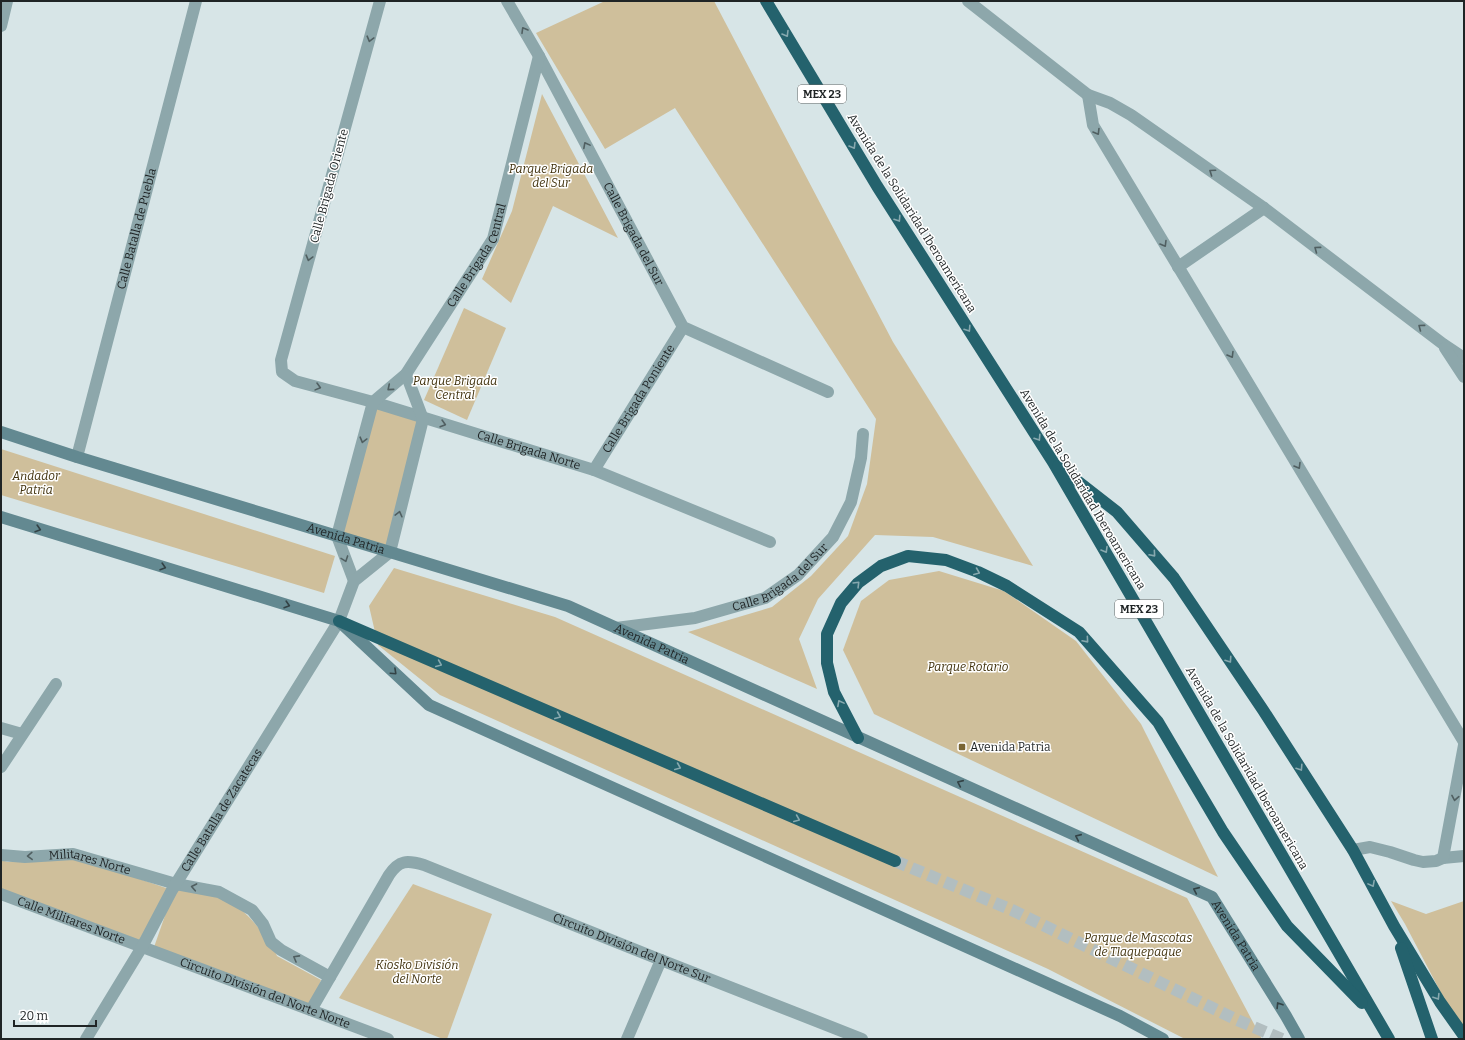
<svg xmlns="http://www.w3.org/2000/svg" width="1465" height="1040" viewBox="0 0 1465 1040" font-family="Bitter,serif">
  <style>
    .green { fill: #cfbf9b }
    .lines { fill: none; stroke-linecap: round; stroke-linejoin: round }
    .highway-tunnel { stroke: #b2bec0; stroke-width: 12; stroke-dasharray: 12 6; stroke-linecap: butt }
    .street { stroke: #8da7ab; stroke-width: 12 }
    .secondary { stroke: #638991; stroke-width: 12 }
    .highway { stroke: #24626d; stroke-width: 12 }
    .oneway { stroke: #505f61 }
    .oneway2 { stroke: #87a9af }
    .oneway3 { stroke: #334245 }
    .poi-dot { fill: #796433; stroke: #fff; stroke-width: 1.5 }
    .labels { text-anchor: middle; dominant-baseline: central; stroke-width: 3; stroke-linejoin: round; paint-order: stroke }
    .shield { fill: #fff; stroke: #626666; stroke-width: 1 }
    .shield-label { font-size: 11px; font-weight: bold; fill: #1f2425 }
    .park-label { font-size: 12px; font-style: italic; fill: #41320d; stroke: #fff }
    .street-label { font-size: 12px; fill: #1f2425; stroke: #fff }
    .poi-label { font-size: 12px; fill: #1f2425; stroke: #fff; text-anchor: start }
  </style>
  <rect width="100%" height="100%" fill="#d7e5e7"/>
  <g class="green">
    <path d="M 605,1 L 714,1 L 893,342 L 1033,566 L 933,537 L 875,535 L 818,599 L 799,639 L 817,689 L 688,632 L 772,607 L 811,576 L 848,536 L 867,484 L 876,419 L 675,108 L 605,149 L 536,33 Z"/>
    <path d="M 542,94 L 618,238 L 553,206 L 511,303 L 482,279 L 512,211 Z"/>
    <path d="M 464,308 L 506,328 L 467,420 L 424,400 Z"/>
    <path d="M 373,402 L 423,419 L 390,552 L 342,538 Z"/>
    <path d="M 1,449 L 335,556 L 324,593 L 1,495 Z"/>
    <path d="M 394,568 L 555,617 L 1187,898 L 1262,1039 L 1185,1039 L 1048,969 L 440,695 L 378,645 L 369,606 Z"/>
    <path d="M 939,571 L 1004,591 L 1076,641 L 1141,724 L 1218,877 L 874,714 L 843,650 L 861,601 L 889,580 Z"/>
    <path d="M 66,854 L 172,890 L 142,947 L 1,894 L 1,860 L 8,862 Z"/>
    <path d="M 176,884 L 227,896 L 250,918 L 271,942 L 277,956 L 321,980 L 311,1010 L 153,950 Z"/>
    <path d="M 413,884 L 492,914 L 447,1039 L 443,1039 L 339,998 Z"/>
    <path d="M 1391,901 L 1426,914 L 1464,901 L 1464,1036 L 1462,1033 L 1405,924 Z"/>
  </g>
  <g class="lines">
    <path class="highway-tunnel" d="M 895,861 L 1012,910 L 1235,1019 L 1282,1039"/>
    <g class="street">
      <path id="s1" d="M 380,1 L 281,360 L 282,372 L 295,381 L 373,402 L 594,470 L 770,542"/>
      <path id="s2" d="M 507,1 L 539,56 L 683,327 L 828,392"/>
      <path d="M 968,1 L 1088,95 L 1110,103 L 1131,115 L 1264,208 L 1443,344 L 1464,358"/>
      <path d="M 1,26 L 7,1"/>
      <path d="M 1088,95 L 1093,125 L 1464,742"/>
      <path d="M 1178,267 L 1264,208"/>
      <path d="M 1445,348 L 1464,377"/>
      <path id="s3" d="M 77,457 L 196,1"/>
      <path id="s4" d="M 594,470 L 683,327"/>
      <path id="s5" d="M 354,581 L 337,536 L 373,402 L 406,374 L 493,239 L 539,56"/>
      <path id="s6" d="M 616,628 L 695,618 L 765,598 L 798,575 L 833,537 L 851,502 L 861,458 L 863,434"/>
      <path d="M 1,728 L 22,734"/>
      <path d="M 1,767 L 56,684"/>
      <path d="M 1353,850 L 1370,847 L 1390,852 L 1414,860 L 1423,862 L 1436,861 L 1443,858 L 1464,856"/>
      <path id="s7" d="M 1,855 L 25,857 L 73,854 L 176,884 L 219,892 L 252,910 L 263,924 L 271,942 L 281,950 L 330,977"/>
      <path d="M 1443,858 L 1464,745"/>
      <path id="s8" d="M 1,894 L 388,1039"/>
      <path id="s9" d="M 311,1010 L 389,875 C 399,860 407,860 424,865 L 661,960 L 862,1039"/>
      <path id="s10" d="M 86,1039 L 142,947 L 172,890 L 339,621 L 354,581 L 390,552 L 423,419 L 406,374"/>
      <path d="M 627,1039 L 661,960"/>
    </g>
    <g class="secondary">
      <path id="s11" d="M 1,432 L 77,457 L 568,606 L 1212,897 L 1286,1016 L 1299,1039"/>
      <path d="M 1,517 L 339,621 L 429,705 L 1120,1016 L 1163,1039"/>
    </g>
    <g class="highway">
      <path d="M 766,1 L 877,186 L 1053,462 L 1389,1039"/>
      <path d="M 1058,466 L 1117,512 L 1174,578 L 1263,710 L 1353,850 L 1394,926 L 1440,1002 L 1464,1036"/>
      <path d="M 339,621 L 895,861"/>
      <path d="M 858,738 L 834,692 L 827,663 L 827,634 L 841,603 L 858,583 L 881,566 L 908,556 L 946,560 L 978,572 L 1007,586 L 1079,632 L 1158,722 L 1223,832 L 1287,926 L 1362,1003"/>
      <path d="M 1401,948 L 1432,1039"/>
    </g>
  </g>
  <defs><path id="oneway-chevron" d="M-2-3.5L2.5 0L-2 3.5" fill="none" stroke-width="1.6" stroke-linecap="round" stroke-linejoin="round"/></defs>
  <g class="oneway">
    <use href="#oneway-chevron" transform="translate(524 30) rotate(-120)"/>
    <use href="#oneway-chevron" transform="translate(370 39) rotate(105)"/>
    <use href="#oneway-chevron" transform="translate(1097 132) rotate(59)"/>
    <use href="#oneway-chevron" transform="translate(586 145) rotate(-118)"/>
    <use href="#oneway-chevron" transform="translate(1212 172) rotate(-145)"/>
    <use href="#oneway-chevron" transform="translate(1164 244) rotate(59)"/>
    <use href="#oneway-chevron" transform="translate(1317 249) rotate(-143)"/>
    <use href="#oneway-chevron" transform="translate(309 258) rotate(105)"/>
    <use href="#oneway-chevron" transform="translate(1421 327) rotate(-143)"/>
    <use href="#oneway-chevron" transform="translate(1231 355) rotate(59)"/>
    <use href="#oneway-chevron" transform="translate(318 387) rotate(15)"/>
    <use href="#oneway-chevron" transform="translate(390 388) rotate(140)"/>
    <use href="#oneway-chevron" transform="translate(443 424) rotate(16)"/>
    <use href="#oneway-chevron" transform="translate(363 440) rotate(105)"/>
    <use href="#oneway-chevron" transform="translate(1298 466) rotate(59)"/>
    <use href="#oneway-chevron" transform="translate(399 514) rotate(-76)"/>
    <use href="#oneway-chevron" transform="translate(345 559) rotate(70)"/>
    <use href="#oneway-chevron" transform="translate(1455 798) rotate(100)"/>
    <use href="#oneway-chevron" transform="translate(30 856) rotate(178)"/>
    <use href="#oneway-chevron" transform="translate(194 887) rotate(-169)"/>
    <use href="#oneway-chevron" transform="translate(296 958) rotate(-151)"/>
  </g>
  <g class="oneway2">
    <use href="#oneway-chevron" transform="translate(786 34) rotate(59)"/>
    <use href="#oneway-chevron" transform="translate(853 146) rotate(59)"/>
    <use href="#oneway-chevron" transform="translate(898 219) rotate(57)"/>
    <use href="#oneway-chevron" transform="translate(968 329) rotate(57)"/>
    <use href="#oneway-chevron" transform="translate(1038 438) rotate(57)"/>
    <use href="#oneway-chevron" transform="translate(1105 550) rotate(60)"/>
    <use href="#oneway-chevron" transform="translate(1153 554) rotate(49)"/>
    <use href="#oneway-chevron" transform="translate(977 572) rotate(22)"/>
    <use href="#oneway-chevron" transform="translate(857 584) rotate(-45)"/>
    <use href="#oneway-chevron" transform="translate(1086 640) rotate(49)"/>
    <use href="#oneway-chevron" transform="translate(1229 660) rotate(56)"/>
    <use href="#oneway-chevron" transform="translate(439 664) rotate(23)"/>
    <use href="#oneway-chevron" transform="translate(840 703) rotate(-118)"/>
    <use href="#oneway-chevron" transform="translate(558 716) rotate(23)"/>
    <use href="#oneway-chevron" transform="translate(678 767) rotate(23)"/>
    <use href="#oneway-chevron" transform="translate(1300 768) rotate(57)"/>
    <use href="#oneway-chevron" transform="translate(797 819) rotate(23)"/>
    <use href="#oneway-chevron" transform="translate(1372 884) rotate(62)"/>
    <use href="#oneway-chevron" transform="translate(1437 997) rotate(58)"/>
  </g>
  <g class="oneway3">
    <use href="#oneway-chevron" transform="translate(38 529) rotate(17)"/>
    <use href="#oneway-chevron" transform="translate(163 567) rotate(17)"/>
    <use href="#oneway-chevron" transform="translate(287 605) rotate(17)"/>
    <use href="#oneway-chevron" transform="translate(394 672) rotate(43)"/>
    <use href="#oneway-chevron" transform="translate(960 783) rotate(-156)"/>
    <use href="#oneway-chevron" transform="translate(1078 837) rotate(-156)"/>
    <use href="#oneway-chevron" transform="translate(1196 890) rotate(-156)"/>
    <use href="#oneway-chevron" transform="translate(1279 1005) rotate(-122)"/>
  </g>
  <rect class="poi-dot" x="958" y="743" width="8" height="8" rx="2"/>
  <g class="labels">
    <g class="shield">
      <rect x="798" y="85" width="48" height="18" rx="3"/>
      <rect x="1115" y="600" width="48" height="18" rx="3"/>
    </g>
    <g class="shield-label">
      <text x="822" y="94">MEX 23</text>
      <text x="1139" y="609">MEX 23</text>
    </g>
    <g class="park-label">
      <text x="551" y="169">Parque Brigada<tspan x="551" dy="14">del Sur</tspan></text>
      <text x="455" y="381">Parque Brigada<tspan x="455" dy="14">Central</tspan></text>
      <text x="36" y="476">Andador<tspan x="36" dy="14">Patria</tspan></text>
      <text x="968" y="667">Parque Rotario</text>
      <text x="1138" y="938">Parque de Mascotas<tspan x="1138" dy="14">de Tlaquepaque</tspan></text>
      <text x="417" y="965">Kiosko División<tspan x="417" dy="14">del Norte</tspan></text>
    </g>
    <g class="street-label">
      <text transform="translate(329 186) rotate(-75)">Calle Brigada Oriente</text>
      <text transform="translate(912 213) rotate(58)">Avenida de la Solidaridad Iberoamericana</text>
      <text stroke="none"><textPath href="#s3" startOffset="236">Calle Batalla de Puebla</textPath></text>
      <text stroke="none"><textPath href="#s2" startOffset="265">Calle Brigada del Sur</textPath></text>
      <text stroke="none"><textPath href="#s5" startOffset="369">Calle Brigada Central</textPath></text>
      <text stroke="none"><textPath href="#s4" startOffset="84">Calle Brigada Poniente</textPath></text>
      <text stroke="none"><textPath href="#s1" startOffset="644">Calle Brigada Norte</textPath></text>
      <text transform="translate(1083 489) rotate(59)">Avenida de la Solidaridad Iberoamericana</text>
      <text stroke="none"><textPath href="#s11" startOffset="361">Avenida Patria</textPath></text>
      <text stroke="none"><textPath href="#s6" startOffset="176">Calle Brigada del Sur</textPath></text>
      <text stroke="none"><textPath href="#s11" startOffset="685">Avenida Patria</textPath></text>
      <text transform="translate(1247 768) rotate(60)">Avenida de la Solidaridad Iberoamericana</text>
      <text stroke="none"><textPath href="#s10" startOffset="266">Calle Batalla de Zacatecas</textPath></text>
      <text stroke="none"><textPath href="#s7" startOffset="90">Militares Norte</textPath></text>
      <text stroke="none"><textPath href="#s8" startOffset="75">Calle Militares Norte</textPath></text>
      <text stroke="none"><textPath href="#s11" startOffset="1345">Avenida Patria</textPath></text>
      <text stroke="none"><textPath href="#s9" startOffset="420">Circuito División del Norte Sur</textPath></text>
      <text stroke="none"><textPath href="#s8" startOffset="282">Circuito División del Norte Norte</textPath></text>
    </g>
    <g class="poi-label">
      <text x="970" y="747">Avenida Patria</text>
    </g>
  </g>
  <rect width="1465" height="1040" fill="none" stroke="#1f2425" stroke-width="4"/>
  <path d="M14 1020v6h82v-6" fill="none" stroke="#1f2425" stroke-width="2"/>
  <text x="20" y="1020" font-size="12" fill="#1f2425" stroke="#ffffff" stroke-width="3" paint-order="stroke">20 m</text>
</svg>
